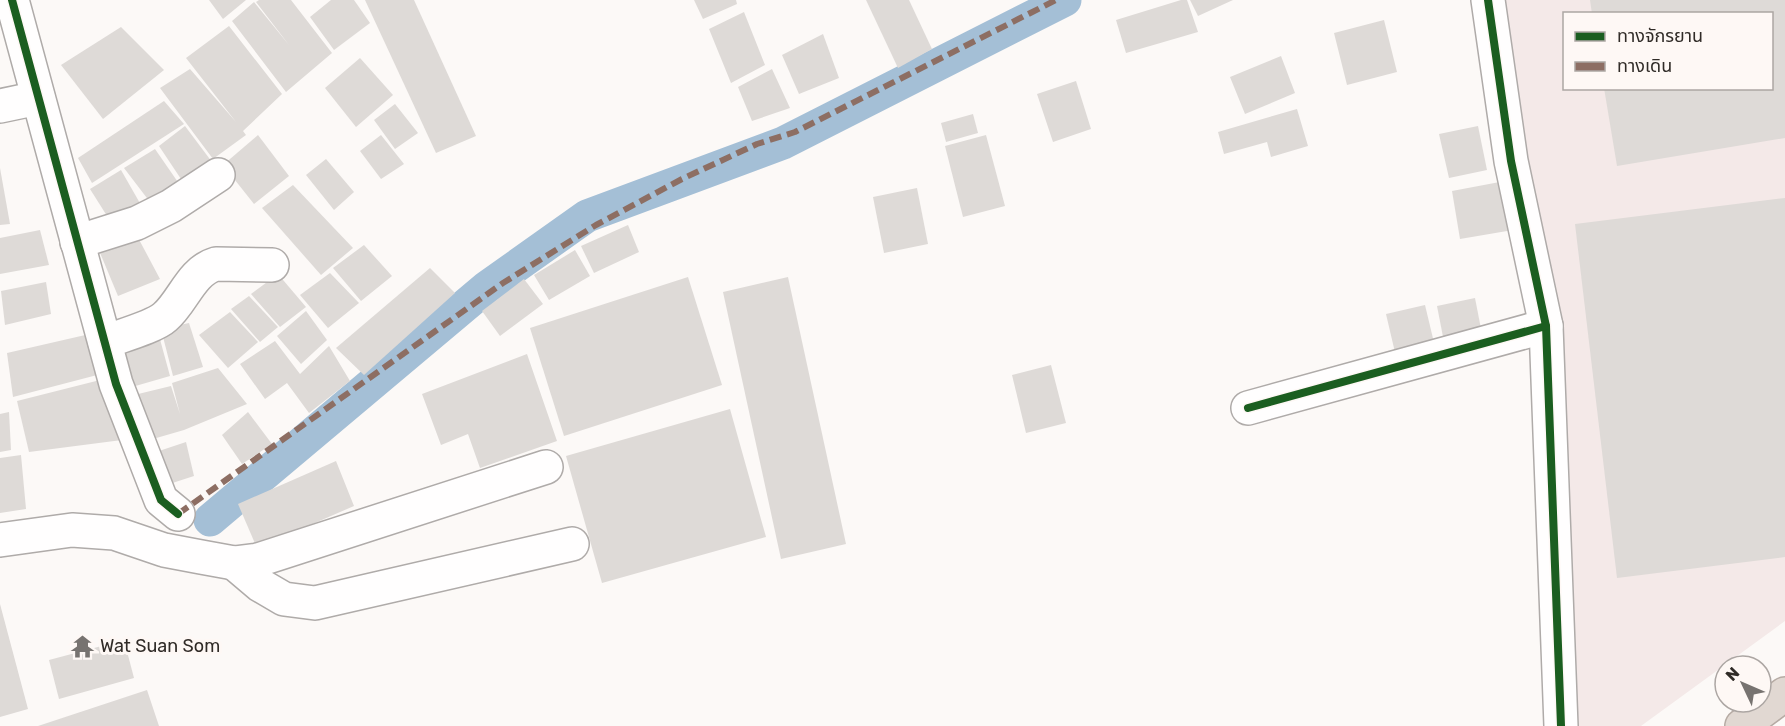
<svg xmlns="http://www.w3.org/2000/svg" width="1785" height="726" viewBox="0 0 1785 726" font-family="Rubik,'Noto Sans Thai',sans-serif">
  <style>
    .industrial { fill: #f4e9e8; fill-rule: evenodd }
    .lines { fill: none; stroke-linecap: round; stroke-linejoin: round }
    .canal { stroke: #a4bfd6; stroke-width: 33 }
    .building { fill: #dedad7 }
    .minor-casing { stroke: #afaba9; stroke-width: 36 }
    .highway-casing { stroke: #b6aba4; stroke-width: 36 }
    .minor { stroke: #fffefe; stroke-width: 33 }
    .highway { stroke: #e1d8d2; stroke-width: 33 }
    .quiet { stroke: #8d6e63; stroke-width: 6; stroke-dasharray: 12 6; stroke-linecap: butt }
    .cycleway-casing { stroke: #fef8f5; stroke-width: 11 }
    .cycleway { stroke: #1b5e20; stroke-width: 8 }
    .labels { text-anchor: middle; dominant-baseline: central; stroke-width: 6; stroke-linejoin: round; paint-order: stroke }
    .poi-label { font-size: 18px; fill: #302b27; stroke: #fef8f5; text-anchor: start }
  </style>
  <rect width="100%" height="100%" fill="#fcf9f7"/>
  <path class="industrial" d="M 1501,0 L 1785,0 L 1785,621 L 1641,726 L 1575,726 ZM 1564,14 L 1772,14 L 1772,88 L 1564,88 Z"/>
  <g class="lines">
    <path class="canal" d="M 210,520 L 487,287 L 587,216 L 783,143 L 1065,0"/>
  </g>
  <g class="building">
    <path d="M 209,0 L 246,0 L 223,19 Z"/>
    <path d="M 259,0 L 291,0 L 332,53 L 286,92 L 232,21 L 254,2 L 289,45 L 256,2 Z"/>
    <path d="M 331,0 L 354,0 L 370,23 L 334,50 L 310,17 Z"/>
    <path d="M 365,0 L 414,0 L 476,136 L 436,153 Z"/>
    <path d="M 694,0 L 736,0 L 737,4 L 703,19 Z"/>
    <path d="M 866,0 L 909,0 L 932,49 L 898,68 Z"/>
    <path d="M 1181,0 L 1187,0 L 1198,32 L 1126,53 L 1116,20 Z"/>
    <path d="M 1190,0 L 1233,0 L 1198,16 Z"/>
    <path d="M 1590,0 L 1785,0 L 1785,138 L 1617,166 L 1604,88 L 1772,88 L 1772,14 L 1592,14 Z"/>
    <path d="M 744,12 L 765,65 L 731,83 L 709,29 Z"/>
    <path d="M 1384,20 L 1397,72 L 1347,85 L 1334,33 Z"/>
    <path d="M 229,26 L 282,94 L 243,131 L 246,135 L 213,159 L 160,88 L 190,69 L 236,122 L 186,58 Z"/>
    <path d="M 121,27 L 164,70 L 103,119 L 61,65 Z"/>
    <path d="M 823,34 L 839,78 L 799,94 L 782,55 Z"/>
    <path d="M 1281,56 L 1295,93 L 1245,114 L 1230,77 Z"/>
    <path d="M 360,58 L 393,95 L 356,127 L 325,88 Z"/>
    <path d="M 772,69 L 790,108 L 752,121 L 738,87 Z"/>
    <path d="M 1076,81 L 1091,129 L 1053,142 L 1037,94 Z"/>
    <path d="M 164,101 L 184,124 L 92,183 L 78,158 Z"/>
    <path d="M 395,104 L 418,133 L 395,149 L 374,120 Z"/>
    <path d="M 1297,109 L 1308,146 L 1271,157 L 1267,142 L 1224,154 L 1218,132 Z"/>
    <path d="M 973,114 L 978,133 L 946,142 L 941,123 Z"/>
    <path d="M 185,126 L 212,162 L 183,182 L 159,146 Z"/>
    <path d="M 1478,126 L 1487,170 L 1449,178 L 1439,134 Z"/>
    <path d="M 258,135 L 289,176 L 254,204 L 223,165 Z"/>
    <path d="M 381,135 L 404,164 L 381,179 L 360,151 Z"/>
    <path d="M 986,135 L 1005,206 L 963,217 L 945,146 Z"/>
    <path d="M 155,149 L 182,188 L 153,206 L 124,168 Z"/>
    <path d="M 326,159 L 354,192 L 334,210 L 306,175 Z"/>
    <path d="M 0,168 L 10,224 L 0,225 Z"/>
    <path d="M 121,170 L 145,212 L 114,227 L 90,189 Z"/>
    <path d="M 1505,181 L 1513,230 L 1460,239 L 1452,191 Z"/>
    <path d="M 293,185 L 353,248 L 321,275 L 262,208 Z"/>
    <path d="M 917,188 L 928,244 L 884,253 L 873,197 Z"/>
    <path d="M 1785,198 L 1785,557 L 1617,578 L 1575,224 Z"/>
    <path d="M 628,225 L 639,252 L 594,273 L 581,246 Z"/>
    <path d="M 40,230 L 49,265 L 0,274 L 0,238 Z"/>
    <path d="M 135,232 L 160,279 L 118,296 L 98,248 Z"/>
    <path d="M 364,245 L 392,276 L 361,301 L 333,268 Z"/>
    <path d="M 575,250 L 590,276 L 549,300 L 534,275 Z"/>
    <path d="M 430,268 L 455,293 L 364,375 L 336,348 Z"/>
    <path d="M 330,273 L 359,303 L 328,328 L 300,295 Z"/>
    <path d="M 278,274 L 306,307 L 280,327 L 251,294 Z"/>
    <path d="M 688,277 L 722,385 L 564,436 L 530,328 Z"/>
    <path d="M 788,277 L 846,544 L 781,559 L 723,292 Z"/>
    <path d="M 524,279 L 543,304 L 500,336 L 482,311 Z"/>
    <path d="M 46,282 L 51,314 L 5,325 L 1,291 Z"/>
    <path d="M 249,296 L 278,327 L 260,342 L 231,309 Z"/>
    <path d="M 1475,298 L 1483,339 L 1445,347 L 1437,306 Z"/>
    <path d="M 1425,305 L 1436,351 L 1397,361 L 1386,314 Z"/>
    <path d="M 306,311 L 327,340 L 301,364 L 277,336 Z"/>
    <path d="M 230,312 L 258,342 L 228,368 L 199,335 Z"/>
    <path d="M 189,323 L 203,367 L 173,376 L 161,329 Z"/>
    <path d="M 158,332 L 170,376 L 132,387 L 120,340 Z"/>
    <path d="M 94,333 L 101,374 L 13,397 L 7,353 Z"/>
    <path d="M 275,341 L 300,374 L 329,346 L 350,381 L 309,413 L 287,383 L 265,399 L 240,364 Z"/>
    <path d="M 527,354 L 557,441 L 480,468 L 468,434 L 441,445 L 422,394 Z"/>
    <path d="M 1051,365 L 1066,423 L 1026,433 L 1012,375 Z"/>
    <path d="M 218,368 L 247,404 L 184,430 L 146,441 L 134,395 L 171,386 L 180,414 L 172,383 Z"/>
    <path d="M 108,378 L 122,440 L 29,452 L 17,401 Z"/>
    <path d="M 730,409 L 766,537 L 602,583 L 566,456 Z"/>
    <path d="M 9,412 L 11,450 L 0,452 L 0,414 Z"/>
    <path d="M 248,412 L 272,444 L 242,464 L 222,435 Z"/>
    <path d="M 186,442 L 194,476 L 160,487 L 153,453 Z"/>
    <path d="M 21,455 L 26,509 L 0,513 L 0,458 Z"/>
    <path d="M 336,461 L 354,506 L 257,548 L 238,504 Z"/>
    <path d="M 0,604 L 28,709 L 0,717 Z"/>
    <path d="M 124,640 L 134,678 L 59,699 L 49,660 Z"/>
    <path d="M 147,690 L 159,726 L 38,726 Z"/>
  </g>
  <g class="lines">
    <defs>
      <g id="minor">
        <path d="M 12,0 L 116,384 L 161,500 L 178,514"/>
        <path d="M 1488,0 L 1511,161 L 1546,326 L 1561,726"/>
        <path d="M 0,106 L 38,98"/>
        <path d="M 77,242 L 137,223 L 171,206 L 218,175"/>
        <path d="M 105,342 C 120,336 154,327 165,317 C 183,302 191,271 216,264 L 272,265"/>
        <path d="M 1248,408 L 1546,326"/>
        <path d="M 0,540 L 72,530 L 114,533 L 164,550 L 201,557 L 234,563 L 258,560 L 546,467"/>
        <path d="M 234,563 L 260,585 L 284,599 L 315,603 L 572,544"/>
      </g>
      <path id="highway" d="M 1742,726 L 1785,694"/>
    </defs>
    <use href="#minor" class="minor-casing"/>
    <use href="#highway" class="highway-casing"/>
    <use href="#minor" class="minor"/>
    <use href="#highway" class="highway"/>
    <path class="quiet" d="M 178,514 L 503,283 L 596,225 L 682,179 L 757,144 L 795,132 L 1056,0"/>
    <defs>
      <g id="cycleway">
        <path d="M 12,0 L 116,384 L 161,500 L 178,514"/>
        <path d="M 1488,0 L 1511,161 L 1546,326 L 1561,726"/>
        <path d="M 1248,408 L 1546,326"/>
      </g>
    </defs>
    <use href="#cycleway" class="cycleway-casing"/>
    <use href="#cycleway" class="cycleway"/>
  </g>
  <defs>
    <symbol id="temple-bare" viewBox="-9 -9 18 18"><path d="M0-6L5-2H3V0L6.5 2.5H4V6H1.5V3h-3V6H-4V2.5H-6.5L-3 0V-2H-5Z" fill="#777370" stroke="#fef8f5" stroke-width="2.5" paint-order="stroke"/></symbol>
  </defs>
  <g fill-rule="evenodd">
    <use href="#temple-bare" x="66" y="630" width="33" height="33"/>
  </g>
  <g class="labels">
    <g class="poi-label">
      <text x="100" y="646">Wat Suan Som</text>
    </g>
  </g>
  <rect x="1563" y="12" width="210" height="78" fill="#fef8f5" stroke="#aca6a3" stroke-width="1.5"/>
  <rect x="1575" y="32" width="30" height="9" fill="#1b5e20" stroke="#aca6a3" stroke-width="1.5"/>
  <text x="1617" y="42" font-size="18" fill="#302b27">ทางจักรยาน</text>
  <rect x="1575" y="62" width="30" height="9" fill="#8d6e63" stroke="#aca6a3" stroke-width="1.5"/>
  <text x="1617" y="72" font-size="18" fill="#302b27">ทางเดิน</text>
  <g transform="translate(1743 684) rotate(314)"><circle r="28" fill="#fef8f5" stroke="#aca6a3" stroke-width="1.5"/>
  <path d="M0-4.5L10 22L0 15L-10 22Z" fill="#777370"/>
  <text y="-9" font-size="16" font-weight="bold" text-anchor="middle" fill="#302b27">N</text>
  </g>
</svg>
